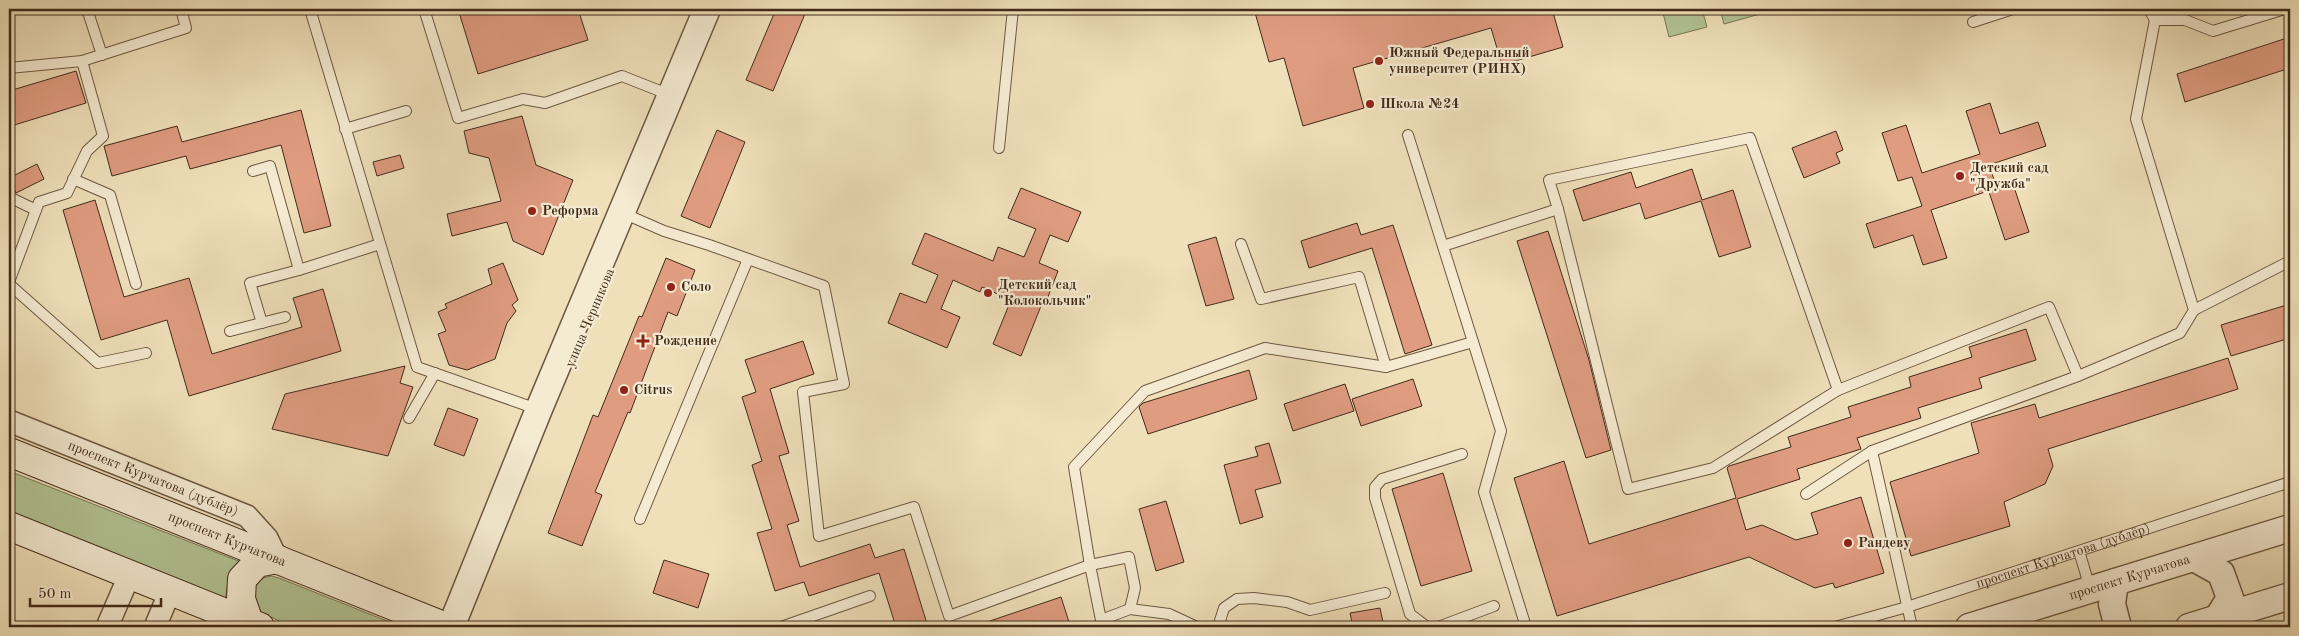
<svg xmlns="http://www.w3.org/2000/svg" width="2299" height="636" viewBox="0 0 2299 636" font-family="'Old Standard TT',serif">
  <style>
    .green { fill: #b2c395; stroke: #7a7758 }
    .building { fill: #df9c81; stroke: #422b1a }
    .lines { fill: none; stroke-linecap: round; stroke-linejoin: round }
    .service-casing { stroke: #6d5842; stroke-width: 12 }
    .minor-casing { stroke: #6d5842; stroke-width: 24 }
    .tertiary-casing { stroke: #6d5842; stroke-width: 29 }
    .secondary-casing { stroke: #422b1a; stroke-width: 30 }
    .service { stroke: #f5ebd2; stroke-width: 10 }
    .minor { stroke: #f5ebd2; stroke-width: 21 }
    .tertiary { stroke: #f5ebd2; stroke-width: 26 }
    .secondary { stroke: #f5ebd2; stroke-width: 28 }
    .poi-dot { fill: #8f2418; stroke: #f5ebd2; stroke-width: 2 }
    .labels { text-anchor: middle; dominant-baseline: central; stroke-width: 4.5; stroke-linejoin: round; paint-order: stroke }
    .poi-label { font-size: 14px; font-weight: bold; fill: #422b1a; stroke: #f5ebd2; text-anchor: start }
    .street-label { font-size: 14px; fill: #422b1a; stroke: #f5ebd2 }
  </style>
  <rect width="100%" height="100%" fill="#efe0ba"/>
  <filter id="stains"><feTurbulence type="fractalNoise" baseFrequency=".004" numOctaves="4"/><feColorMatrix values="0 0 0 0 .2 0 0 0 0 .09 0 0 0 0 .02 0 0 0 .5 -.17"/></filter>
  <radialGradient id="worn" r=".72"><stop offset=".6" stop-color="#630" stop-opacity="0"/><stop offset="1" stop-color="#630" stop-opacity=".3"/></radialGradient>
  <g class="green">
    <path d="M 1662,9 L 1702,9 L 1707,27 L 1669,37 Z"/>
    <path d="M 1720,9 L 1778,9 L 1724,24 Z"/>
    <path d="M 9,471 L 241,562 L 228,581 L 225,601 L 9,513 Z"/>
    <path d="M 271,576 L 279,578 L 402,627 L 293,627 L 257,611 L 253,589 L 263,578 Z"/>
  </g>
  <g class="building">
    <path d="M 458,9 L 578,9 L 588,40 L 478,74 Z"/>
    <path d="M 776,9 L 807,9 L 773,91 L 746,80 Z"/>
    <path d="M 1254,9 L 1552,9 L 1563,47 L 1502,65 L 1491,28 L 1353,68 L 1364,108 L 1303,126 L 1284,58 L 1269,62 Z"/>
    <path d="M 2290,37 L 2290,68 L 2185,102 L 2177,74 Z"/>
    <path d="M 76,71 L 86,103 L 11,126 L 9,118 L 9,91 Z"/>
    <path d="M 1990,103 L 2000,134 L 2038,122 L 2046,146 L 1989,165 L 1997,188 L 1931,210 L 1947,258 L 1923,265 L 1913,235 L 1874,248 L 1866,224 L 1922,206 L 1912,177 L 1898,181 L 1882,133 L 1906,125 L 1922,173 L 1980,154 L 1966,111 Z"/>
    <path d="M 301,110 L 331,226 L 304,233 L 281,145 L 190,169 L 186,156 L 112,176 L 104,146 L 177,126 L 182,142 Z"/>
    <path d="M 522,116 L 536,165 L 573,180 L 543,255 L 513,241 L 507,222 L 452,236 L 447,214 L 501,201 L 489,158 L 469,153 L 464,131 Z"/>
    <path d="M 717,130 L 745,142 L 710,228 L 681,216 Z"/>
    <path d="M 1836,131 L 1843,150 L 1836,153 L 1840,163 L 1804,178 L 1792,148 Z"/>
    <path d="M 400,155 L 404,168 L 377,176 L 373,162 Z"/>
    <path d="M 37,164 L 44,179 L 16,193 L 9,178 Z"/>
    <path d="M 1692,169 L 1702,200 L 1733,190 L 1751,247 L 1719,257 L 1701,201 L 1645,219 L 1640,203 L 1583,221 L 1573,190 L 1631,172 L 1636,188 Z"/>
    <path d="M 2013,184 L 2029,232 L 2005,240 L 1989,192 Z"/>
    <path d="M 1021,188 L 1081,212 L 1068,242 L 1050,235 L 1039,263 L 1058,271 L 1046,302 L 1043,301 L 1021,356 L 993,344 L 1011,300 L 982,287 L 980,292 L 953,280 L 941,309 L 960,317 L 947,348 L 888,323 L 900,293 L 926,303 L 938,275 L 912,264 L 925,233 L 993,261 L 998,247 L 1024,257 L 1036,229 L 1008,218 Z"/>
    <path d="M 95,200 L 124,297 L 189,278 L 212,354 L 302,327 L 293,298 L 323,289 L 341,351 L 189,396 L 167,320 L 101,340 L 63,210 Z"/>
    <path d="M 1357,223 L 1361,235 L 1393,225 L 1432,345 L 1405,354 L 1372,248 L 1309,268 L 1301,241 Z"/>
    <path d="M 1548,231 L 1589,360 L 1611,450 L 1586,458 L 1517,241 Z"/>
    <path d="M 1216,237 L 1234,299 L 1206,306 L 1188,245 Z"/>
    <path d="M 666,258 L 695,270 L 677,316 L 668,312 L 630,413 L 628,412 L 595,492 L 602,495 L 582,546 L 548,533 L 593,415 L 598,417 L 639,316 L 642,317 Z"/>
    <path d="M 503,263 L 518,300 L 512,305 L 516,311 L 507,323 L 495,359 L 467,370 L 449,365 L 438,334 L 446,331 L 438,312 L 447,308 L 445,304 L 492,284 L 488,269 Z"/>
    <path d="M 2290,304 L 2290,338 L 2231,356 L 2221,325 Z"/>
    <path d="M 2026,329 L 2036,360 L 1979,378 L 1982,388 L 1918,408 L 1921,418 L 1857,438 L 1861,449 L 1797,469 L 1800,479 L 1737,499 L 1746,530 L 1762,525 L 1796,540 L 1818,534 L 1811,513 L 1861,497 L 1884,573 L 1835,588 L 1833,583 L 1815,588 L 1749,557 L 1557,616 L 1514,478 L 1564,461 L 1589,544 L 1736,498 L 1727,468 L 1729,466 L 1791,447 L 1788,437 L 1851,417 L 1848,407 L 1911,387 L 1909,377 L 1972,357 L 1969,347 Z"/>
    <path d="M 803,341 L 814,374 L 770,389 L 789,453 L 779,456 L 799,521 L 787,525 L 800,567 L 870,544 L 875,558 L 904,549 L 928,627 L 896,627 L 879,573 L 809,596 L 804,582 L 775,591 L 757,533 L 772,529 L 752,465 L 762,461 L 742,397 L 756,392 L 745,360 Z"/>
    <path d="M 2228,358 L 2238,389 L 2048,449 L 2053,466 L 2045,484 L 2004,502 L 2010,526 L 1911,556 L 1890,482 L 1979,453 L 1971,423 L 2035,404 L 2039,418 Z"/>
    <path d="M 405,366 L 400,383 L 413,387 L 388,456 L 272,429 L 285,394 Z"/>
    <path d="M 1249,370 L 1257,399 L 1148,434 L 1139,407 L 1143,403 Z"/>
    <path d="M 1413,379 L 1422,406 L 1361,426 L 1352,399 Z"/>
    <path d="M 1345,384 L 1354,411 L 1293,431 L 1284,404 Z"/>
    <path d="M 448,408 L 478,419 L 464,456 L 434,445 Z"/>
    <path d="M 1269,443 L 1281,483 L 1255,490 L 1263,517 L 1240,524 L 1224,465 L 1258,456 L 1255,447 Z"/>
    <path d="M 1443,473 L 1472,571 L 1421,586 L 1392,489 Z"/>
    <path d="M 1166,501 L 1184,562 L 1156,571 L 1139,509 Z"/>
    <path d="M 664,560 L 709,574 L 698,608 L 653,593 Z"/>
    <path d="M 1061,597 L 1070,625 L 1062,627 L 979,627 L 978,625 Z"/>
    <path d="M 1380,608 L 1384,627 L 1353,627 L 1350,613 Z"/>
  </g>
  <g class="lines">
    <defs>
      <g id="service">
        <path d="M 87,9 L 102,55"/>
        <path d="M 310,9 L 417,367 L 537,409"/>
        <path d="M 424,9 L 458,118 L 523,99 L 545,103 L 622,76 L 670,95"/>
        <path d="M 2155,20 L 2185,20 L 2213,31 L 2285,9"/>
        <path d="M 1973,22 L 2013,9"/>
        <path d="M 9,68 L 82,61 L 186,28 L 181,9"/>
        <path d="M 345,129 L 406,111"/>
        <path d="M 1408,135 L 1501,431 L 1484,492 L 1526,627"/>
        <path d="M 999,148 L 1013,9"/>
        <path d="M 253,171 L 270,166 L 299,270 L 380,244"/>
        <path d="M 73,179 L 110,195 L 136,284"/>
        <path d="M 9,197 L 36,210"/>
        <path d="M 1558,209 L 1628,489 L 1713,468 L 1838,390"/>
        <path d="M 632,217 L 664,231 L 709,245 L 824,286 L 844,384 L 803,392 L 819,536 L 914,507 L 949,616 L 1090,565 L 1129,557 L 1135,588 L 1130,609"/>
        <path d="M 1241,244 L 1261,299 L 1359,277 L 1386,367 L 1473,342"/>
        <path d="M 1443,246 L 1558,209 L 1549,180 L 1750,138 L 1838,390 L 2049,307 L 2078,376"/>
        <path d="M 9,282 L 39,202 L 67,193 L 87,151 L 103,136 L 82,61"/>
        <path d="M 9,284 L 98,363 L 146,353"/>
        <path d="M 2194,310 L 2290,261"/>
        <path d="M 262,323 L 250,283 L 299,270"/>
        <path d="M 230,331 L 285,317"/>
        <path d="M 409,418 L 435,373"/>
        <path d="M 1806,494 L 1872,451"/>
        <path d="M 640,519 L 748,259"/>
        <path d="M 2079,551 L 2090,588"/>
        <path d="M 781,627 L 870,596"/>
        <path d="M 1197,627 L 1169,614 L 1130,609 L 1101,620 L 1090,565 L 1074,467 L 1145,391 L 1265,348 L 1386,367"/>
        <path d="M 1218,627 L 1224,608 L 1237,599 L 1254,598 L 1287,602 L 1310,610 L 1385,593"/>
        <path d="M 1427,627 L 1410,614 L 1375,498 L 1375,487 L 1382,479 L 1462,454"/>
        <path d="M 1438,627 L 1494,606"/>
        <path id="s1" d="M 1835,627 L 1907,607 L 2290,482"/>
        <path d="M 1912,627 L 1872,451 L 2078,376 L 2180,333 L 2194,310 L 2136,119 L 2155,20 L 2149,9"/>
      </g>
      <g id="minor">
        <path id="s2" d="M 9,421 L 247,516 L 267,538 L 277,559"/>
        <path d="M 107,627 L 129,576"/>
        <path d="M 155,627 L 170,591"/>
      </g>
      <g id="tertiary">
        <path d="M 2194,558 L 2221,573 L 2230,598 L 2217,619"/>
        <path d="M 2115,582 L 2112,604 L 2118,627"/>
        <path d="M 451,627 L 539,409 L 707,9"/>
        <path id="s3" d="M 1969,627 L 2290,528"/>
        <path d="M 2189,627 L 2290,596"/>
      </g>
      <g id="secondary">
        <path id="s4" d="M 9,452 L 446,627"/>
        <path d="M 9,526 L 260,627"/>
        <path d="M 249,622 L 241,599 L 242,579 L 257,563 L 277,559"/>
      </g>
    </defs>
    <use href="#service" class="service-casing"/>
    <use href="#minor" class="minor-casing"/>
    <use href="#tertiary" class="tertiary-casing"/>
    <use href="#secondary" class="secondary-casing"/>
    <use href="#service" class="service"/>
    <use href="#minor" class="minor"/>
    <use href="#tertiary" class="tertiary"/>
    <use href="#secondary" class="secondary"/>
  </g>
  <g class="poi-dot">
    <circle cx="1379" cy="61" r="5"/>
    <circle cx="1370" cy="104" r="5"/>
    <circle cx="1960" cy="176" r="5"/>
    <circle cx="532" cy="211" r="5"/>
    <circle cx="671" cy="287" r="5"/>
    <circle cx="988" cy="293" r="5"/>
    <path d="M640.5 333.5h5v5h5v5h-5v5h-5v-5h-5v-5h5z"/>
    <circle cx="624" cy="390" r="5"/>
    <circle cx="1848" cy="543" r="5"/>
  </g>
  <g class="labels">
    <g class="poi-label">
      <text x="1389" y="53">Южный Федеральный<tspan x="1389" dy="16">университет (РИНХ)</tspan></text>
      <text x="1380" y="104">Школа №24</text>
      <text x="1970" y="168">Детский сад<tspan x="1970" dy="16">"Дружба"</tspan></text>
      <text x="542" y="211">Реформа</text>
      <text x="998" y="285">Детский сад<tspan x="998" dy="16">"Колокольчик"</tspan></text>
      <text x="681" y="287">Соло</text>
      <text x="654" y="341">Рождение</text>
      <text x="634" y="390">Citrus</text>
      <text x="1858" y="543">Рандеву</text>
    </g>
    <g class="street-label">
      <text transform="translate(590 318) rotate(-67)">улица Черникова</text>
      <text stroke="none"><textPath href="#s2" startOffset="155">проспект Курчатова (дублёр)</textPath></text>
      <text stroke="none"><textPath href="#s4" startOffset="235">проспект Курчатова</textPath></text>
      <text stroke="none"><textPath href="#s1" startOffset="239">проспект Курчатова (дублёр)</textPath></text>
      <text stroke="none"><textPath href="#s3" startOffset="168">проспект Курчатова</textPath></text>
    </g>
  </g>
  <rect width="2299" height="636" fill="none" stroke="#efe0ba" stroke-width="30"/>
  <rect x="10" y="10" width="2279" height="616" fill="none" stroke="#422b1a" stroke-width="2.5"/>
  <rect x="15" y="15" width="2269" height="606" fill="none" stroke="#422b1a"/>
  <path d="M30 598v8h131v-8" fill="none" stroke="#422b1a" stroke-width="2.5"/>
  <text x="38" y="598" font-size="15" fill="#422b1a" stroke="#f5ebd2" stroke-width="4" paint-order="stroke">50 m</text>
  <rect width="100%" height="100%" filter="url(#stains)"/>
  <rect width="100%" height="100%" fill="url(#worn)"/>
</svg>
